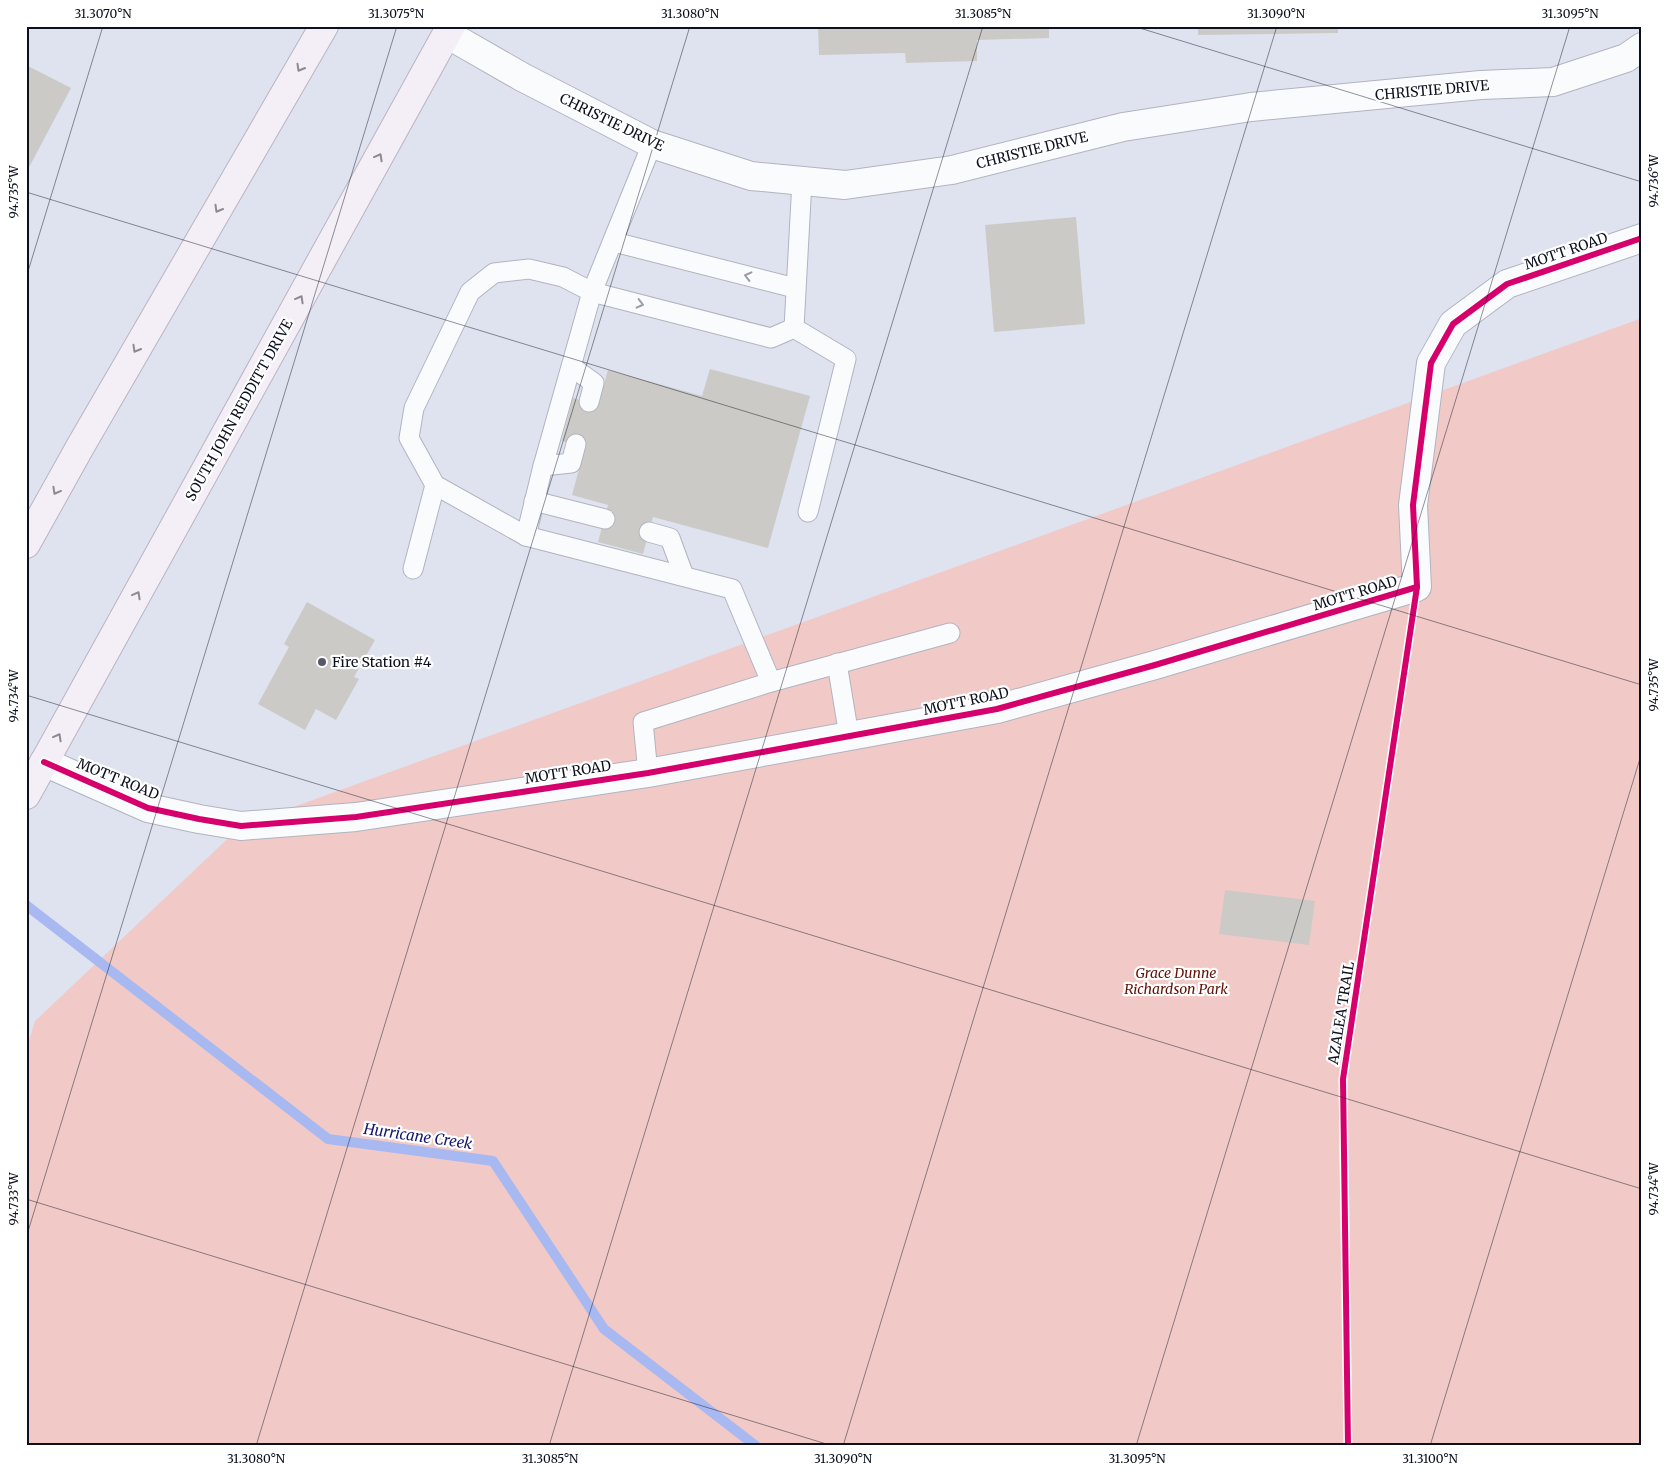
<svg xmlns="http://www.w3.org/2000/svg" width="1668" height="1472" viewBox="0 0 1668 1472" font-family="Merriweather,serif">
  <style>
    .green { fill: #f1cac8 }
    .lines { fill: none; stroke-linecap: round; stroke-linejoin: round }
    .stream { stroke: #a8b8f1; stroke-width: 10 }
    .building { fill: #cbcac7 }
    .service-casing { stroke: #b0b4c1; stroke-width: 21 }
    .minor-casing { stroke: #b0b4c1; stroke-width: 30 }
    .trunk-casing { stroke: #bab4c2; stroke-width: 30 }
    .service { stroke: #fafbfd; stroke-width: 19 }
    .minor { stroke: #fafbfd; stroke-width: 28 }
    .trunk { stroke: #f4eef6; stroke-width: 28 }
    .cycleway-casing { stroke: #fff; stroke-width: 9 }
    .cycleway { stroke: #d6006c; stroke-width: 6 }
    .oneway { stroke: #8c8b95 }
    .oneway2 { stroke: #9b9da4 }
    .ticks { fill: none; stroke: #0d111f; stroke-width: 1; stroke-opacity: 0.45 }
    .poi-dot { fill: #565a68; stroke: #fff; stroke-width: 2 }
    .labels { text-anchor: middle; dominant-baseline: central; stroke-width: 4.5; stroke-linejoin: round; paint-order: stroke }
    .street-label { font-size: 14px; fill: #0d111f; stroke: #fff }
    .poi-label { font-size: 14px; fill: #0d111f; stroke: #fff; text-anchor: start }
    .park-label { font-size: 14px; font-style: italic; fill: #611105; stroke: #fff }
    .water-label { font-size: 15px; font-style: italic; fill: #16176e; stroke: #fff }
    .neatline { fill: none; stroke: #0d111f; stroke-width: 2 }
    .ticks-label { font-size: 12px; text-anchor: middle; fill: #0d111f }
  </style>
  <rect width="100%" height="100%" fill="#dfe3f0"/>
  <path class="green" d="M 1642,318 L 1642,1446 L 26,1446 L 26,1050 L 35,1021 L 241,826 Z"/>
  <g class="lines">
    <path class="stream" d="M 26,905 L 328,1139 L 493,1161 L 604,1329 L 756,1446"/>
  </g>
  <g class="building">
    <path d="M 818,26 L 1049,26 L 1049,38 L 977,40 L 977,61 L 906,63 L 905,53 L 819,55 Z"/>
    <path d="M 1198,26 L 1338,26 L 1338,33 L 1198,35 Z"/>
    <path d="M 26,65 L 71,88 L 26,173 Z"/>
    <path d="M 1076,217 L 1085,324 L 994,332 L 985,225 Z"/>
    <path d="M 710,369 L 810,396 L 768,548 L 653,517 L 643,554 L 598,542 L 608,505 L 572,495 L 585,447 L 562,441 L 573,398 L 598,405 L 608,370 L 702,396 Z"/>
    <path d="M 307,602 L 375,640 L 354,677 L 359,679 L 336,720 L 316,709 L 305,730 L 258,704 L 289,647 L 284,644 Z"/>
    <path d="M 1225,890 L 1315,901 L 1309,945 L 1219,934 Z"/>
  </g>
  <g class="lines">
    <defs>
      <g id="service">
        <path d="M 652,144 L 592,292 L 543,466 L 526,536 L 732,589 L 771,682"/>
        <path d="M 802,181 L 794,328 L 846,359 L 808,512"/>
        <path d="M 614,242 L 795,288"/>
        <path d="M 572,367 L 594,383 L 589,402"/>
        <path d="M 543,466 L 571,463 L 576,444"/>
        <path d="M 534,501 L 605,519"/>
        <path d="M 649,532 L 670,538 L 684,576"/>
        <path d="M 526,536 L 435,485 L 409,438 L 414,408 L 470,292 L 494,273 L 529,269 L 563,277 L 592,292 L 771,338 L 794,328"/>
        <path d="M 413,569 L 435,485"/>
        <path d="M 837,663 L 849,736"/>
        <path d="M 648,773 L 643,722 L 771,682 L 950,633"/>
      </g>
      <g id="minor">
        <path d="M 447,34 L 522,77 L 652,144 L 751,176 L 845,185 L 952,170 L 1123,127 L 1251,107 L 1481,85 L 1553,82 L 1626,58 L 1642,47"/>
        <path d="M 44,762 L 148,808 L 199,819 L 241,826 L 356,817 L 648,773 L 997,709 L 1155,665 L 1417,587 L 1413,505 L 1431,363 L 1453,324 L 1507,284 L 1642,238"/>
      </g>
      <g id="trunk">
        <path d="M 26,544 L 80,447 L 324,26"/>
        <path d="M 26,795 L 451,26"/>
      </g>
    </defs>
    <use href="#service" class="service-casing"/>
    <use href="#minor" class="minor-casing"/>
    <use href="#trunk" class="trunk-casing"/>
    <use href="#service" class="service"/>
    <use href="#minor" class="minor"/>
    <use href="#trunk" class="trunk"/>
    <defs>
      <g id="cycleway">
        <path d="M 44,762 L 148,808 L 199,819 L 241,826 L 356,817 L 648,773 L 997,709 L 1155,665 L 1417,587 L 1413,505 L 1431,363 L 1453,324 L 1507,284 L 1642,238"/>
        <path d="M 1348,1446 L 1343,1079 L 1417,587"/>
      </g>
    </defs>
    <use href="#cycleway" class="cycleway-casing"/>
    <use href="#cycleway" class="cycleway"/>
  </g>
  <defs><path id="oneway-chevron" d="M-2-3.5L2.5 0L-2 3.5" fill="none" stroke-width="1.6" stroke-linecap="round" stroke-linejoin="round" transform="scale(1.25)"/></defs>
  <g class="oneway">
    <use href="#oneway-chevron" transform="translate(300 68) rotate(120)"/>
    <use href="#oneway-chevron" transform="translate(379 157) rotate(-61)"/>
    <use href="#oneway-chevron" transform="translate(218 209) rotate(120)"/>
    <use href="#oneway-chevron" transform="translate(300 299) rotate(-61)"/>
    <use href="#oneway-chevron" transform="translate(136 349) rotate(120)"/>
    <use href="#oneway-chevron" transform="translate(56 491) rotate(119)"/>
    <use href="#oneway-chevron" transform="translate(137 595) rotate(-61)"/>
    <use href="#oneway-chevron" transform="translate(58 737) rotate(-61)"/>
  </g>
  <g class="oneway2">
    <use href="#oneway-chevron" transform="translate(748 276) rotate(-166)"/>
    <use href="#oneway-chevron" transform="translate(640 304) rotate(14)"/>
  </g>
  <path class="ticks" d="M 1133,26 L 1642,182M 26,192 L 1642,685M 26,278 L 103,26M 26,695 L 1642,1189M 26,1199 L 833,1446M 26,1238 L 397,26M 256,1446 L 690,26M 549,1446 L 983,26M 843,1446 L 1277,26M 1136,1446 L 1570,26M 1430,1446 L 1642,752"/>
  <circle class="poi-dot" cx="322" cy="662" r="5"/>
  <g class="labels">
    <g class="street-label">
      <text transform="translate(1432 90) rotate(-5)">CHRISTIE DRIVE</text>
      <text transform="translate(612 122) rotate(26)">CHRISTIE DRIVE</text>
      <text transform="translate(1032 150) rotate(-14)">CHRISTIE DRIVE</text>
      <text transform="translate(1566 251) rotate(-19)">MOTT ROAD</text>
      <text transform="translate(239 410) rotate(-61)">SOUTH JOHN REDDITT DRIVE</text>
      <text transform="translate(1355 593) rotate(-17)">MOTT ROAD</text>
      <text transform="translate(966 701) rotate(-12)">MOTT ROAD</text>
      <text transform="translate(568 772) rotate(-9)">MOTT ROAD</text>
      <text transform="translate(118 779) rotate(22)">MOTT ROAD</text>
      <text transform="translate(1341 1013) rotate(-81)">AZALEA TRAIL</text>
    </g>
    <g class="poi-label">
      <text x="332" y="662">Fire Station #4</text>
    </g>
    <g class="park-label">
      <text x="1176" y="973">Grace Dunne<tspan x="1176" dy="16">Richardson Park</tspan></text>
    </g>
    <g class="water-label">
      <text transform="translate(418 1136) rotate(8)">Hurricane Creek</text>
    </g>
  </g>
  <rect width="1668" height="1472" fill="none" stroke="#ffffff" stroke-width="55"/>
  <rect x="28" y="28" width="1612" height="1416" class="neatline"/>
  <g class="ticks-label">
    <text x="103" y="18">31.3070°N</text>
    <text x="396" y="18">31.3075°N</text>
    <text x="690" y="18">31.3080°N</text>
    <text x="983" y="18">31.3085°N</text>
    <text x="1276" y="18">31.3090°N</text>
    <text x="1570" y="18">31.3095°N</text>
    <text transform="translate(1654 181) rotate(-90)" y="4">94.736°W</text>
    <text transform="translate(14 192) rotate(-90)" y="4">94.735°W</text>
    <text transform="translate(1654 685) rotate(-90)" y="4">94.735°W</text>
    <text transform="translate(14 696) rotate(-90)" y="4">94.734°W</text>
    <text transform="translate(1654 1189) rotate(-90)" y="4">94.734°W</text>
    <text transform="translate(14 1199) rotate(-90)" y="4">94.733°W</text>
    <text x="256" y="1463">31.3080°N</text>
    <text x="550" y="1463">31.3085°N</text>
    <text x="843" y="1463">31.3090°N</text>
    <text x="1137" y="1463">31.3095°N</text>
    <text x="1430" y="1463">31.3100°N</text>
  </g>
</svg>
